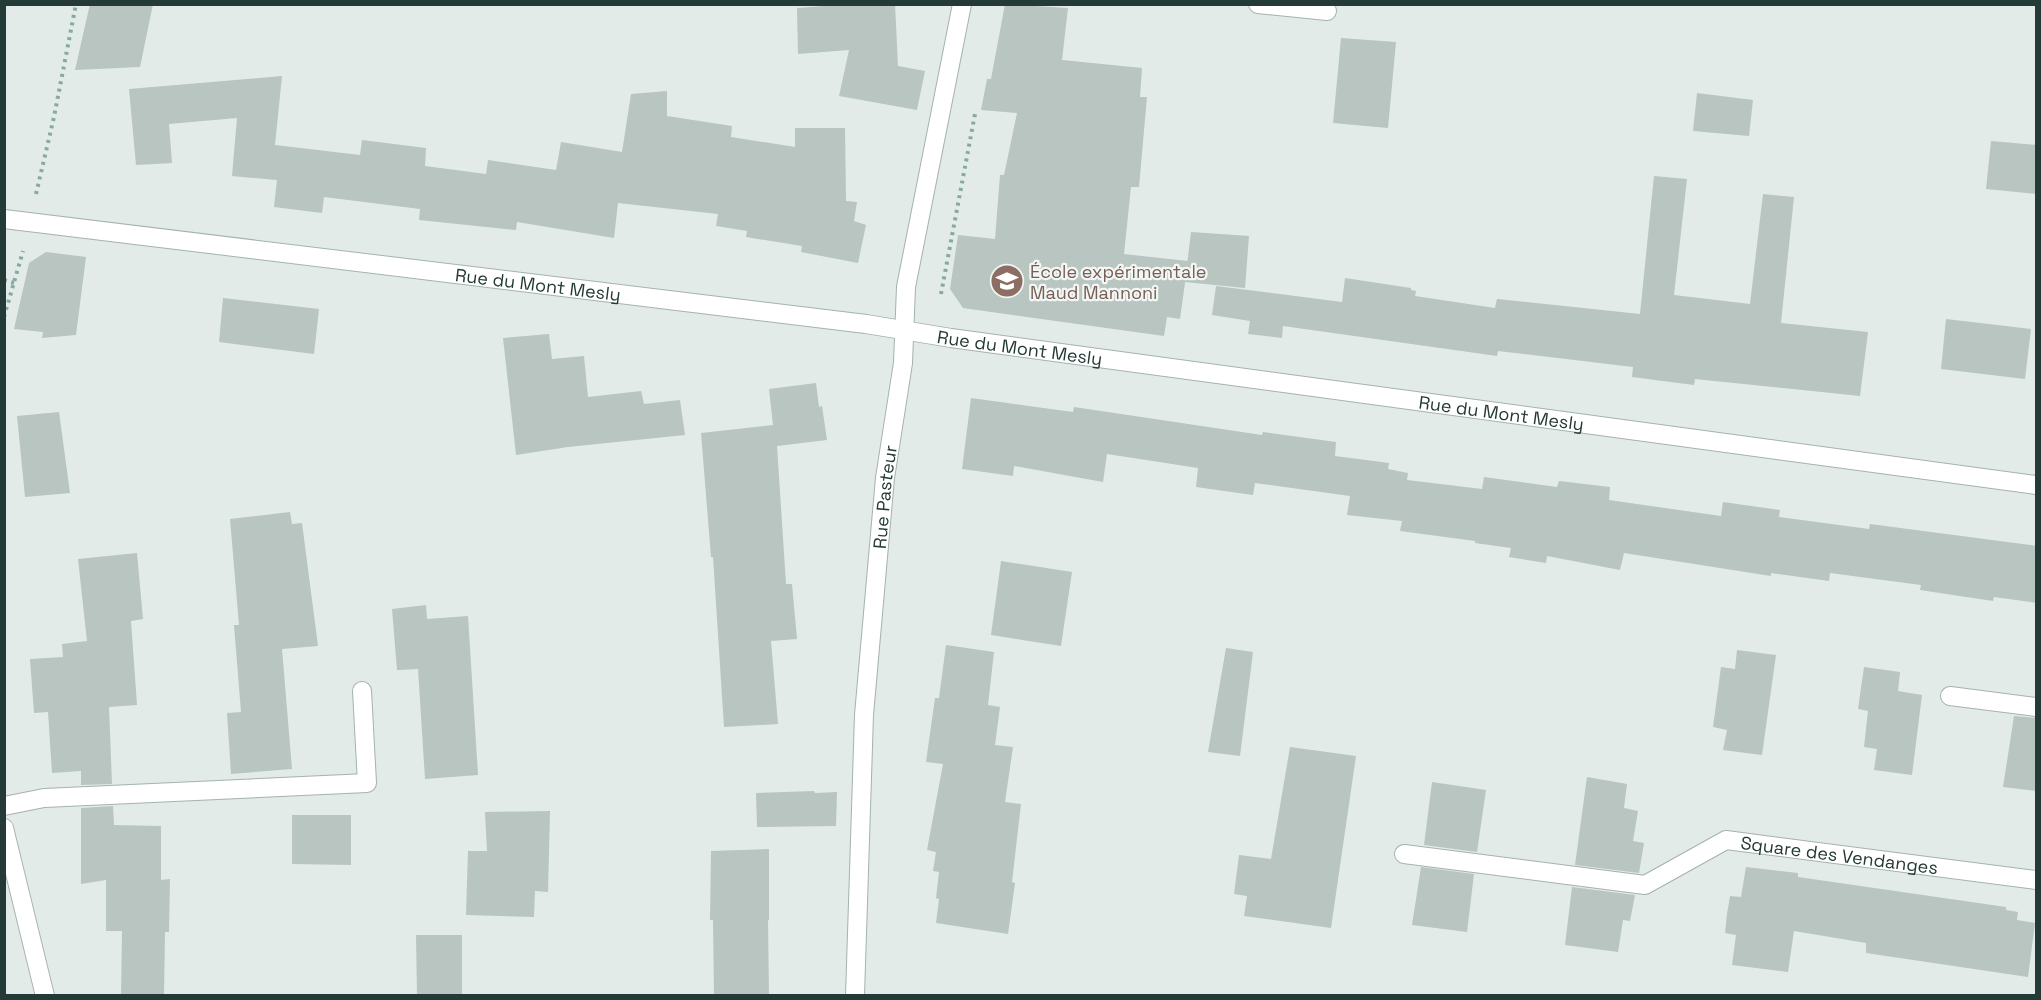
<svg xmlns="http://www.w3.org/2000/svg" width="2041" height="1000" viewBox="0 0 2041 1000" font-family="'Space Grotesk',sans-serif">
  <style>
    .building { fill: #b8c5c1 }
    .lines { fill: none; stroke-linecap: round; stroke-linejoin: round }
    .service-casing { stroke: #a5b2af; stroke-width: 20 }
    .minor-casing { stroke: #a5b2af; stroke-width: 20 }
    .path { stroke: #86aaa3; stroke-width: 4; stroke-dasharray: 3 4.5; stroke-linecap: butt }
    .service { stroke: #fff; stroke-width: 18 }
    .minor { stroke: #fff; stroke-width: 18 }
    .labels { text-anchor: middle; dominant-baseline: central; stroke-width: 4.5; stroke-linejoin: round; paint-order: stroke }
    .education-label { font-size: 18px; fill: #785e54; stroke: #f2f7f5; text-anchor: start }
    .street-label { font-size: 18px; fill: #243a36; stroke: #f2f7f5 }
  </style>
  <rect width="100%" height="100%" fill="#e2ebe8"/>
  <g class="building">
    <path d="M 90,4 L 153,4 L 140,67 L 75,70 Z"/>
    <path d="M 850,4 L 895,4 L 898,66 L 925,71 L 917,110 L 839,96 L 849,50 L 798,54 L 797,8 Z"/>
    <path d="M 1005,4 L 1068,8 L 1062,60 L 1142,68 L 1140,97 L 1147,97 L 1139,187 L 1131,187 L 1124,254 L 1188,261 L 1180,319 L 1167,317 L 1164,336 L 963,308 L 950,289 L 958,235 L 995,239 L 1000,175 L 1004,175 L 1017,113 L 981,110 L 987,79 L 991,79 Z"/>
    <path d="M 1341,38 L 1396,42 L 1388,128 L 1333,123 Z"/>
    <path d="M 282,76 L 275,145 L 360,155 L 362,140 L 426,148 L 425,166 L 486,174 L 488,160 L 556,170 L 561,142 L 622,152 L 631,94 L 667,91 L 667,116 L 732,126 L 731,137 L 795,147 L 795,128 L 845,128 L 846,201 L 857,202 L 854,221 L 866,225 L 858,263 L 801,252 L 802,246 L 746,237 L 747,231 L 716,226 L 718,214 L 618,203 L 614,238 L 517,222 L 516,230 L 419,220 L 420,209 L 324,197 L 322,213 L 274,207 L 277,180 L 232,176 L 237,118 L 169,124 L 172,163 L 136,165 L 129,89 Z"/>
    <path d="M 1697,93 L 1753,100 L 1749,136 L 1693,131 Z"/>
    <path d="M 1991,141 L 2037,145 L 2037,194 L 1986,189 Z"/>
    <path d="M 1654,176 L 1687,179 L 1674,295 L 1750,304 L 1763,194 L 1794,197 L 1781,323 L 1868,332 L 1860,396 L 1695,379 L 1694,385 L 1632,377 L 1633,367 L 1498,351 L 1497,356 L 1283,326 L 1282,338 L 1248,334 L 1250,321 L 1212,315 L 1216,286 L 1342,302 L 1345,278 L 1411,288 L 1411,290 L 1416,291 L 1415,296 L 1495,308 L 1497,299 L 1640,314 Z"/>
    <path d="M 1191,232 L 1249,236 L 1245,288 L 1185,282 Z"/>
    <path d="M 46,252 L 86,257 L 76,335 L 42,338 L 43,332 L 14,329 L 29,263 Z"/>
    <path d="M 223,298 L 319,309 L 314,354 L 219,342 Z"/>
    <path d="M 1946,319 L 2031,329 L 2025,379 L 1941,369 Z"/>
    <path d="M 549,334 L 552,359 L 584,356 L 588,397 L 641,391 L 644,404 L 680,400 L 685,435 L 568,447 L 516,455 L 503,338 Z"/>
    <path d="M 816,383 L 819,407 L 822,406 L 827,440 L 777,446 L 786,584 L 792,584 L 797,639 L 771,641 L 778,724 L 724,727 L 713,557 L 711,557 L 701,433 L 773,425 L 769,389 Z"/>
    <path d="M 971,398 L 1073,412 L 1074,407 L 1262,435 L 1263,432 L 1336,442 L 1335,456 L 1389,463 L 1388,469 L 1408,473 L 1407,480 L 1482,489 L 1484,477 L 1557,487 L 1559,481 L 1610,487 L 1609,500 L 1721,516 L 1723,502 L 1780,510 L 1779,517 L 1869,529 L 1870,524 L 2037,546 L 2037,603 L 1994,597 L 1993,601 L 1920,590 L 1921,585 L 1830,573 L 1829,581 L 1771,573 L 1771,576 L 1624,553 L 1620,570 L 1547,556 L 1546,563 L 1509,557 L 1511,548 L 1475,543 L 1475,541 L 1400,531 L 1402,521 L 1347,515 L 1350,496 L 1255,483 L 1253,495 L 1196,487 L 1198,468 L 1107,454 L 1103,482 L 1014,466 L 1013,476 L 962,469 Z"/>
    <path d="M 59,412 L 70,493 L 25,497 L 17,416 Z"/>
    <path d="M 290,512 L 292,524 L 302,523 L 318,646 L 282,649 L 292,769 L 231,774 L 227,713 L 241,712 L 234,625 L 239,625 L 230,519 Z"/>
    <path d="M 137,553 L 143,619 L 131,621 L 137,705 L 109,707 L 112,784 L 81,785 L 81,771 L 52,773 L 48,712 L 34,713 L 30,659 L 63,657 L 62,644 L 87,641 L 78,559 Z"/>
    <path d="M 1001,561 L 1072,572 L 1061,646 L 991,635 Z"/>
    <path d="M 426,605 L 427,619 L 468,616 L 478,775 L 425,779 L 418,669 L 397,670 L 392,609 Z"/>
    <path d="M 946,645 L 994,652 L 988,705 L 1000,707 L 995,745 L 1013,747 L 1005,802 L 1021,804 L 1012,882 L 1015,883 L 1008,934 L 936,923 L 939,899 L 936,898 L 939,872 L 933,871 L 936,852 L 927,850 L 943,764 L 926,762 L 935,698 L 939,698 Z"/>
    <path d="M 1226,648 L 1253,652 L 1240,756 L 1208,752 Z"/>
    <path d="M 1737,650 L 1776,655 L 1762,755 L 1723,750 L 1727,730 L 1713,727 L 1721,667 L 1735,669 Z"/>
    <path d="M 1864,667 L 1900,672 L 1898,691 L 1922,695 L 1912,775 L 1874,770 L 1877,749 L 1864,747 L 1868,711 L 1858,709 Z"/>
    <path d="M 2014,716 L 2037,718 L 2037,791 L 2003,787 Z"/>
    <path d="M 1290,747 L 1356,756 L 1331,928 L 1244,916 L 1247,896 L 1234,894 L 1239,855 L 1271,859 Z"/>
    <path d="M 1587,777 L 1627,784 L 1624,808 L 1638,811 L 1633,841 L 1644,843 L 1639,873 L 1575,865 Z"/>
    <path d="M 1432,782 L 1486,790 L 1477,852 L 1424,845 Z"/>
    <path d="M 814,791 L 815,793 L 837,792 L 836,826 L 757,827 L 756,793 Z"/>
    <path d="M 113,806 L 114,825 L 161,826 L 161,880 L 170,879 L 169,932 L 165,932 L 164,996 L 121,996 L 122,931 L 106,931 L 106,880 L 81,884 L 81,808 Z"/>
    <path d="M 550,811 L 548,892 L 535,891 L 534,917 L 466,915 L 468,851 L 487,851 L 485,812 Z"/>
    <path d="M 292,815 L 351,815 L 351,865 L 292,864 Z"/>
    <path d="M 769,849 L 769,920 L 768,920 L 769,996 L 714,996 L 713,920 L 710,920 L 711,851 Z"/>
    <path d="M 1421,867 L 1474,874 L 1467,932 L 1412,925 Z"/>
    <path d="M 1746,867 L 1798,873 L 1798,877 L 2006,907 L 2006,910 L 2018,912 L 2017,920 L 2035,923 L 2028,977 L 1866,953 L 1866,943 L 1794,931 L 1788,972 L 1732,965 L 1736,935 L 1725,933 L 1727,914 L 1730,896 L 1741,897 Z"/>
    <path d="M 1572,887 L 1635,895 L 1630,921 L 1623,920 L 1618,952 L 1565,945 Z"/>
    <path d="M 416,935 L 462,935 L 462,996 L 417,996 Z"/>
  </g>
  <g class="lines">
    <defs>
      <path id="service" d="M 1258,4 L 1327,11"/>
      <g id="minor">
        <path id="s1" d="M 4,219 L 866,324 L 951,338 L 2036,485"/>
        <path d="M 1950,696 L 2036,707"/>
        <path d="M 4,806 L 44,798 L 367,783 L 362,691"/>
        <path d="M 4,828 L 45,996"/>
        <path id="s2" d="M 1404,854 L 1645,885 L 1726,840 L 2036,880"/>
        <path id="s3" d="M 855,996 L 864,715 L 885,478 L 903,363 L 906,287 L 962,4"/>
      </g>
    </defs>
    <use href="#service" class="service-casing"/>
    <use href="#minor" class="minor-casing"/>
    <g class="path">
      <path d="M 36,194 L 54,117 L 76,4"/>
      <path d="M 4,280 L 14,283"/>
      <path d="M 941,294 L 975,114"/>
      <path d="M 4,317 L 23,251"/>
    </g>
    <use href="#service" class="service"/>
    <use href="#minor" class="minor"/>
  </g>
  <defs>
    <symbol id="school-disc" viewBox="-11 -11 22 22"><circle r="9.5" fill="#8d6e63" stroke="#f2f7f5"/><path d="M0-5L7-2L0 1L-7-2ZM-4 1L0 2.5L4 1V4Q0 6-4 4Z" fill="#fff"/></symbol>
  </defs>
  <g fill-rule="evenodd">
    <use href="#school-disc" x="988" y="262" width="38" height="38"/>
  </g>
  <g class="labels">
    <g class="education-label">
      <text x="1030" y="271">École expérimentale<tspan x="1030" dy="21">Maud Mannoni</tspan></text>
    </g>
    <g class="street-label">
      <text stroke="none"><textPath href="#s1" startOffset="538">Rue du Mont Mesly</textPath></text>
      <text stroke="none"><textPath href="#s1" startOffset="1024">Rue du Mont Mesly</textPath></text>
      <text stroke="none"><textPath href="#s1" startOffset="1510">Rue du Mont Mesly</textPath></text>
      <text stroke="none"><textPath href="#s3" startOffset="500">Rue Pasteur</textPath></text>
      <text stroke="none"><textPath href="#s2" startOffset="450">Square des Vendanges</textPath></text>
    </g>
  </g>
  <rect width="2041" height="1000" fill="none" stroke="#243a36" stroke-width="12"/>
</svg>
